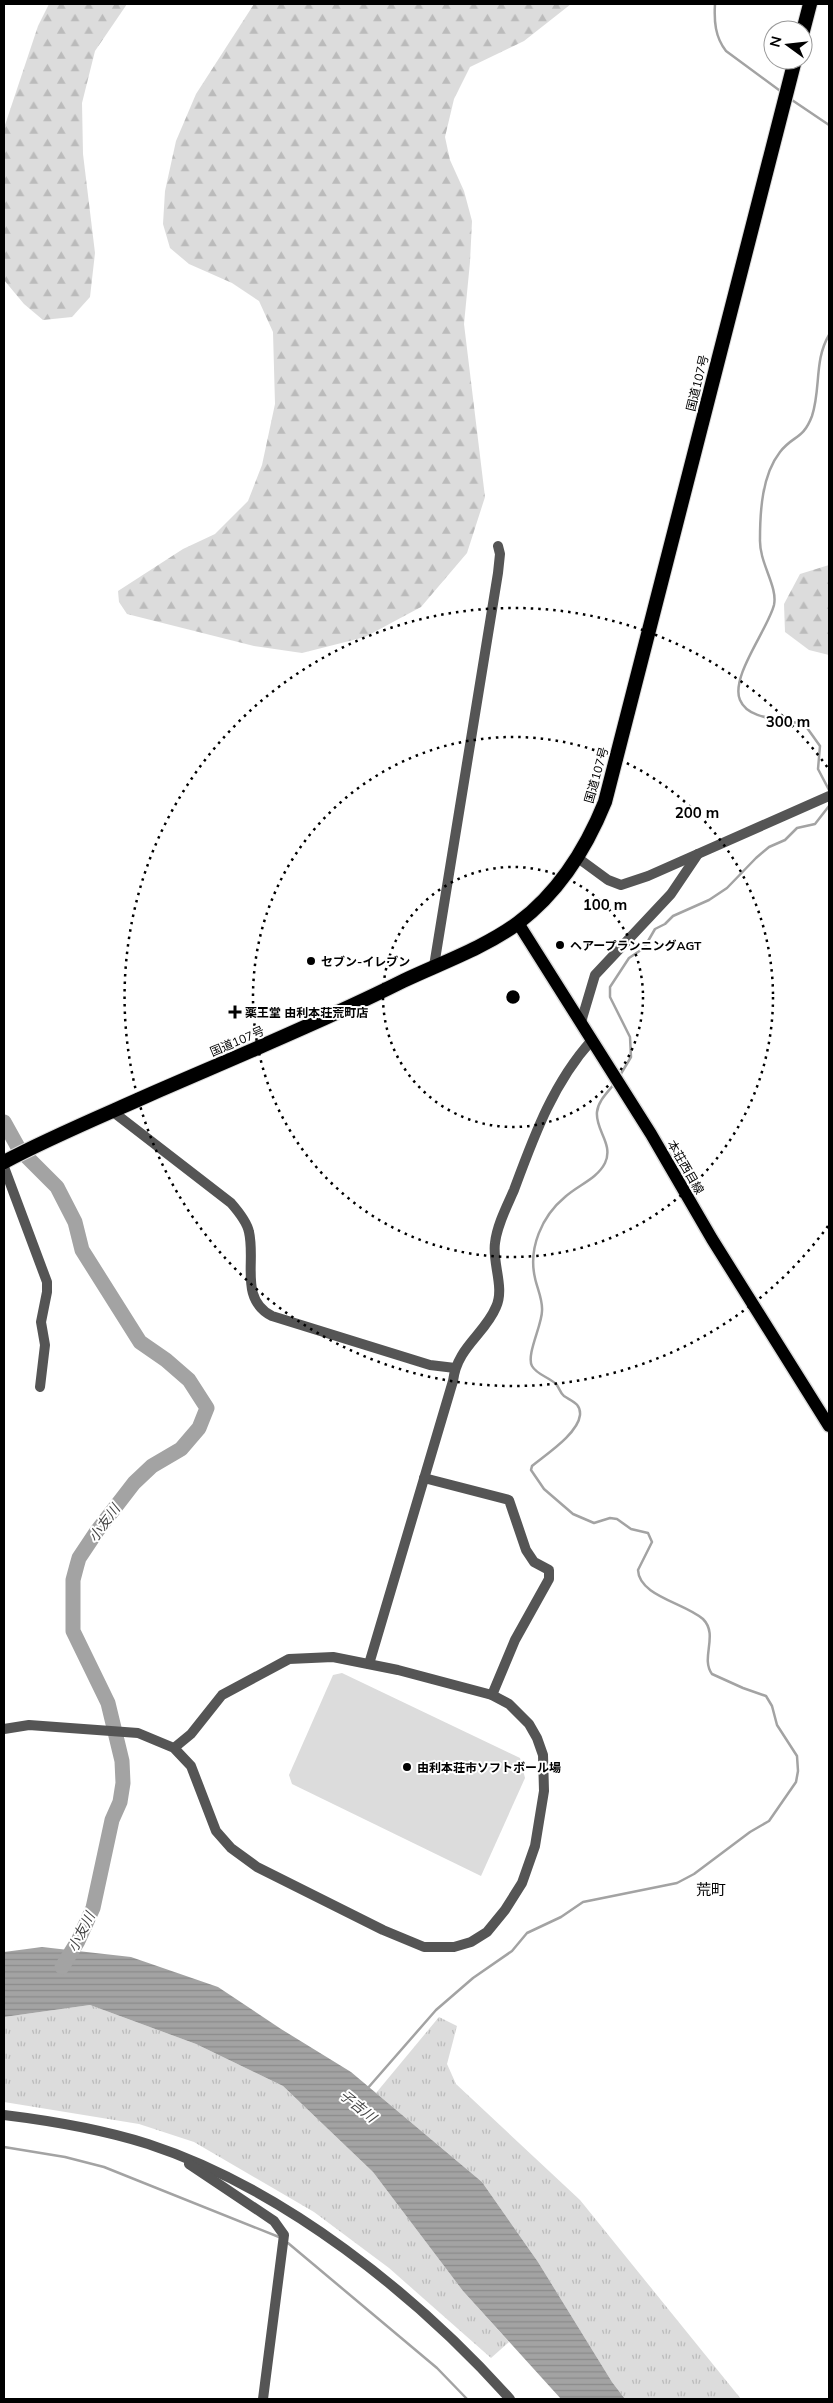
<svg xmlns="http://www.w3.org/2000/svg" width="833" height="2403" viewBox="0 0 833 2403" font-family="Mulish,'Noto Sans JP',sans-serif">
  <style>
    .grass { fill: url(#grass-tufts) }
    .forest { fill: url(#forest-firs) }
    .pitch { fill: #dcdcdc }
    .water { fill: url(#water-rules) }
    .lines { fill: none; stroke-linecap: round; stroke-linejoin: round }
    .stream { stroke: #a3a3a3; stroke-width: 2.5 }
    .river { stroke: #a3a3a3; stroke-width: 15 }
    .major-casing { stroke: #dbdbdb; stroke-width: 15 }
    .highway-casing { stroke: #dbdbdb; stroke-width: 16 }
    .minor { stroke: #555; stroke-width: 10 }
    .major { stroke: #000; stroke-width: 12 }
    .highway { stroke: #000; stroke-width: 14 }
    .ring { fill: none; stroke: #000; stroke-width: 2.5; stroke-dasharray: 2.5 5 }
    .poi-dot { fill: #000; stroke: #fff; stroke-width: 2 }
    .labels { text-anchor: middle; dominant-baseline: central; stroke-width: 4; stroke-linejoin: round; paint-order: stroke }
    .street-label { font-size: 12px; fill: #000; stroke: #fff }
    .poi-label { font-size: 12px; font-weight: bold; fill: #000; stroke: #fff; text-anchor: start }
    .water-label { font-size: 14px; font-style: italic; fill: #444; stroke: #fff }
    .quarter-label { font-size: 15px; fill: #000; stroke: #fff }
    .centre { fill: #000; stroke: #fff; stroke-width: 2.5 }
    .ring-label { font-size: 15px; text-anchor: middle; font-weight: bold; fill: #000; stroke: #fff; stroke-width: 4; stroke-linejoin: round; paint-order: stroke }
  </style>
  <defs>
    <pattern id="grass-tufts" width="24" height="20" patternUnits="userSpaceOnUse" patternTransform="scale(1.25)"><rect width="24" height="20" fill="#dcdcdc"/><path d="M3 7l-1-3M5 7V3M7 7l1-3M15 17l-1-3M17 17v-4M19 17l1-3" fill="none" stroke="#bbb"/></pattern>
    <pattern id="forest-firs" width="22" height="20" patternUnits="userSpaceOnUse" patternTransform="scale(1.25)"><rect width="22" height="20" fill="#dcdcdc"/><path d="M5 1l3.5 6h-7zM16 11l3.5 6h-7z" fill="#bbb"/></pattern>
    <pattern id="water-rules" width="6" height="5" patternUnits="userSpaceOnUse" patternTransform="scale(1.25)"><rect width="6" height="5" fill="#a3a3a3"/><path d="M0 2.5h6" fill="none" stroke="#8b8b8b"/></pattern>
  </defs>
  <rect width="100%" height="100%" fill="#fff"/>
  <g class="grass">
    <path d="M 90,2005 L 196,2044 L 283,2086 L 373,2172 L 463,2291 L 509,2342 L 491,2358 L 389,2268 L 314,2212 L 194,2142 L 139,2124 L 4,2102 L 4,2017 Z"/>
    <path d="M 439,2017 L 457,2026 L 447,2064 L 456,2084 L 580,2200 L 741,2399 L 625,2399 L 612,2382 L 538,2262 L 482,2182 L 376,2093 Z"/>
  </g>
  <g class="forest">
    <path d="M 49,4 L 127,4 L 95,51 L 82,103 L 83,154 L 95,253 L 90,297 L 72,317 L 43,320 L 24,304 L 4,280 L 4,128 L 38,26 Z"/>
    <path d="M 254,4 L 571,4 L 524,41 L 470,67 L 454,99 L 445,137 L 450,160 L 464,191 L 472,221 L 470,262 L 464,324 L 485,497 L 467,553 L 421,607 L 365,637 L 302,653 L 254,646 L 127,614 L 119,602 L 118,591 L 183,549 L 215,534 L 248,501 L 262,465 L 275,404 L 273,332 L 259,301 L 232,283 L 189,264 L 170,248 L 163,224 L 165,191 L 176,141 L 196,94 Z"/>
    <path d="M 829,565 L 829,655 L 809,650 L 785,632 L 784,604 L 800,574 Z"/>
  </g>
  <path class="pitch" d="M 342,1673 L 520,1758 L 525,1778 L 481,1876 L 292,1784 L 289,1775 L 333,1675 Z"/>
  <path class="water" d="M 42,1947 L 131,1957 L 218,1987 L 281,2029 L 351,2072 L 482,2182 L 538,2262 L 612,2382 L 625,2399 L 561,2399 L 463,2291 L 373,2172 L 283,2086 L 196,2044 L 90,2005 L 4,2017 L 4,1952 Z"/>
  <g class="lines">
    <g class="stream">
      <path d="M 715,4 C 714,21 715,37 726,51 L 783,93"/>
      <path d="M 789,98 L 829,125"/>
      <path d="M 829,790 L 818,769 L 820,746 L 805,725 C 787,718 749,722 740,700 C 730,677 768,629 774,605 C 778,586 759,563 760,539 C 760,511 762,475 780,452 C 793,435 803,440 812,416 C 821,389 814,360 829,335"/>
      <path d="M 619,1077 L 631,1057 L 630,1037 L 610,997 L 610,987 L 629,958 L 644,948 L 655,929 L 665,924 L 673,916 L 709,900 L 727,888 L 756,858 L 769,847 L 785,840 L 797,828 L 815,824 L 829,806"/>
      <path d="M 367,2089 L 436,2010 L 473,1978 L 512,1951 L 527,1933 L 561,1917 L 583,1902 L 677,1883 L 694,1874 L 750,1832 L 769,1821 L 796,1782 L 798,1771 L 797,1756 L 777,1725 L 772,1706 L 766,1696 L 743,1688 L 712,1674 C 700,1658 719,1635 703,1619 C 685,1603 639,1596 638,1570 L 652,1542 L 648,1533 L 631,1529 L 617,1519 L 610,1518 L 594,1523 L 573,1514 L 544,1489 L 531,1470 L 532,1466 C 545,1455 578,1434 580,1415 C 581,1403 571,1401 564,1396 C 560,1393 559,1387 556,1384 C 549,1377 537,1375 532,1366 C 526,1355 542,1325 542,1311 C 543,1300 537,1288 535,1278 C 528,1248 542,1216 565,1197 C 578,1185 597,1179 605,1163 C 614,1144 595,1130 597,1112 C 598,1101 608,1092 615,1083"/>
      <path d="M 4,2147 L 65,2157 L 104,2167 L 279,2237"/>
      <path d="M 288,2243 L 437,2368 L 467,2399"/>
    </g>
    <path class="river" d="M 4,1122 L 19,1149 L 57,1187 L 75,1222 L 82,1250 L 140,1342 L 166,1360 L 189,1380 L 207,1408 L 199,1428 L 181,1449 L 152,1466 L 134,1483 L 97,1531 L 79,1558 L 77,1565 L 73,1580 L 73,1631 L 108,1703 L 122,1761 L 123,1783 L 120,1802 L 112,1820 L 93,1908 L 78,1941 L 62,1967"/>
    <defs>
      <path id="major" d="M 518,923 L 651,1134 L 712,1239 L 829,1426"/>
      <g id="highway">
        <path d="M 803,31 L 810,4"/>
        <path d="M 4,1162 C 51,1137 102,1116 151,1094 C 236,1057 321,1022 403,981 C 441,963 484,948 518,923 C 559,892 586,849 605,802 L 795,60"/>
      </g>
    </defs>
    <use href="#major" class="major-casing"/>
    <use href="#highway" class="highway-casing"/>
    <g class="minor">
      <path d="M 578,858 L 608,880 L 621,885 L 648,876 L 829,796"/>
      <path d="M 434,966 L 498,573 L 500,554 L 498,546"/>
      <path d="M 581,1022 L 595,975 L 671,894 L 698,854"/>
      <path d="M 112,1111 L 231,1203 C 238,1211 247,1222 249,1232 C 256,1262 239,1299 272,1316 L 430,1365 L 455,1368"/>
      <path d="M 4,1167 L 47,1282 L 47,1292 L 41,1322 L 45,1345 L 40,1387"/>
      <path d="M 424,1478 L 509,1500 L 526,1550 L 534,1562 L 549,1570 L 549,1579 L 515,1640 L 492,1695"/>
      <path d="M 369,1664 L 453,1381 C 457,1347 485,1334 496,1307 C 505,1288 492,1263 495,1243 C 497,1225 507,1206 514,1190 C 534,1136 553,1083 592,1040"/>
      <path d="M 4,1729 L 29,1725 L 138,1733 L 174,1748 L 191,1766 L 216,1831 L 231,1848 L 257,1867 L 383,1930 L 424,1947 L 454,1947 L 471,1942 L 487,1932 L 505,1910 L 522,1883 L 535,1846 L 544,1791 L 543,1755 L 537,1738 L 529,1724 L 509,1704 L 492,1695 L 398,1670 L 333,1657 L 289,1659 L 222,1695 L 191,1734 L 174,1748"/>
      <path d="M 4,2115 C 53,2121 101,2129 148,2144 C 283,2188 417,2295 510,2399"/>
      <path d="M 189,2164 L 274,2221 L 284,2235 L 263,2399"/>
    </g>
    <use href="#major" class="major"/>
    <use href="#highway" class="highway"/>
  </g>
  <g class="ring">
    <circle cx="513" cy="997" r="130"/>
    <circle cx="513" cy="997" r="260"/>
    <path d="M828 1226A389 389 0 1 1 828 768"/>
  </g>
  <g class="poi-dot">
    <circle cx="560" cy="945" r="5"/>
    <circle cx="311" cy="961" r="5"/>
    <path d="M232.5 1004.5h5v5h5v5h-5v5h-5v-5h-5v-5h5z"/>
    <circle cx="407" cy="1767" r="5"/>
  </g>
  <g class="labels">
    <g class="street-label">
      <text transform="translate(697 383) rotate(-76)">国道107号</text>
      <text transform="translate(596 775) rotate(-74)">国道107号</text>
      <text transform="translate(237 1041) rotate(-23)">国道107号</text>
      <text transform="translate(686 1167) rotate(60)">本荘西目線</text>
    </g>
    <g class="poi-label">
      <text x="570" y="945">ヘアープランニングAGT</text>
      <text x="321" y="961">セブン-イレブン</text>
      <text x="245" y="1012">薬王堂 由利本荘荒町店</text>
      <text x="417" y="1767">由利本荘市ソフトボール場</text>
    </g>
    <g class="water-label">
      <text transform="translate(104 1523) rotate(-54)">小友川</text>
      <text transform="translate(81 1932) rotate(-63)">小友川</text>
      <text transform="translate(358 2106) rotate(39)">子吉川</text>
    </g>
    <g class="quarter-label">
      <text x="711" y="1889">荒町</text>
    </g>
  </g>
  <circle cx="513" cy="997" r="8" class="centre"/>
  <g class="ring-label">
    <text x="788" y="727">300 m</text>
    <text x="697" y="818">200 m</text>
    <text x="605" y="910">100 m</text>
  </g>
  <rect width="833" height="2403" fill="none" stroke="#000000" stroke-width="10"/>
  <g transform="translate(788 45) rotate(285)"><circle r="24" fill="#ffffff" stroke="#999999"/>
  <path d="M0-4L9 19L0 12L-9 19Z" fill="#000000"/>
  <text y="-8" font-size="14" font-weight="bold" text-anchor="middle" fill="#000000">N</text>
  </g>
</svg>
